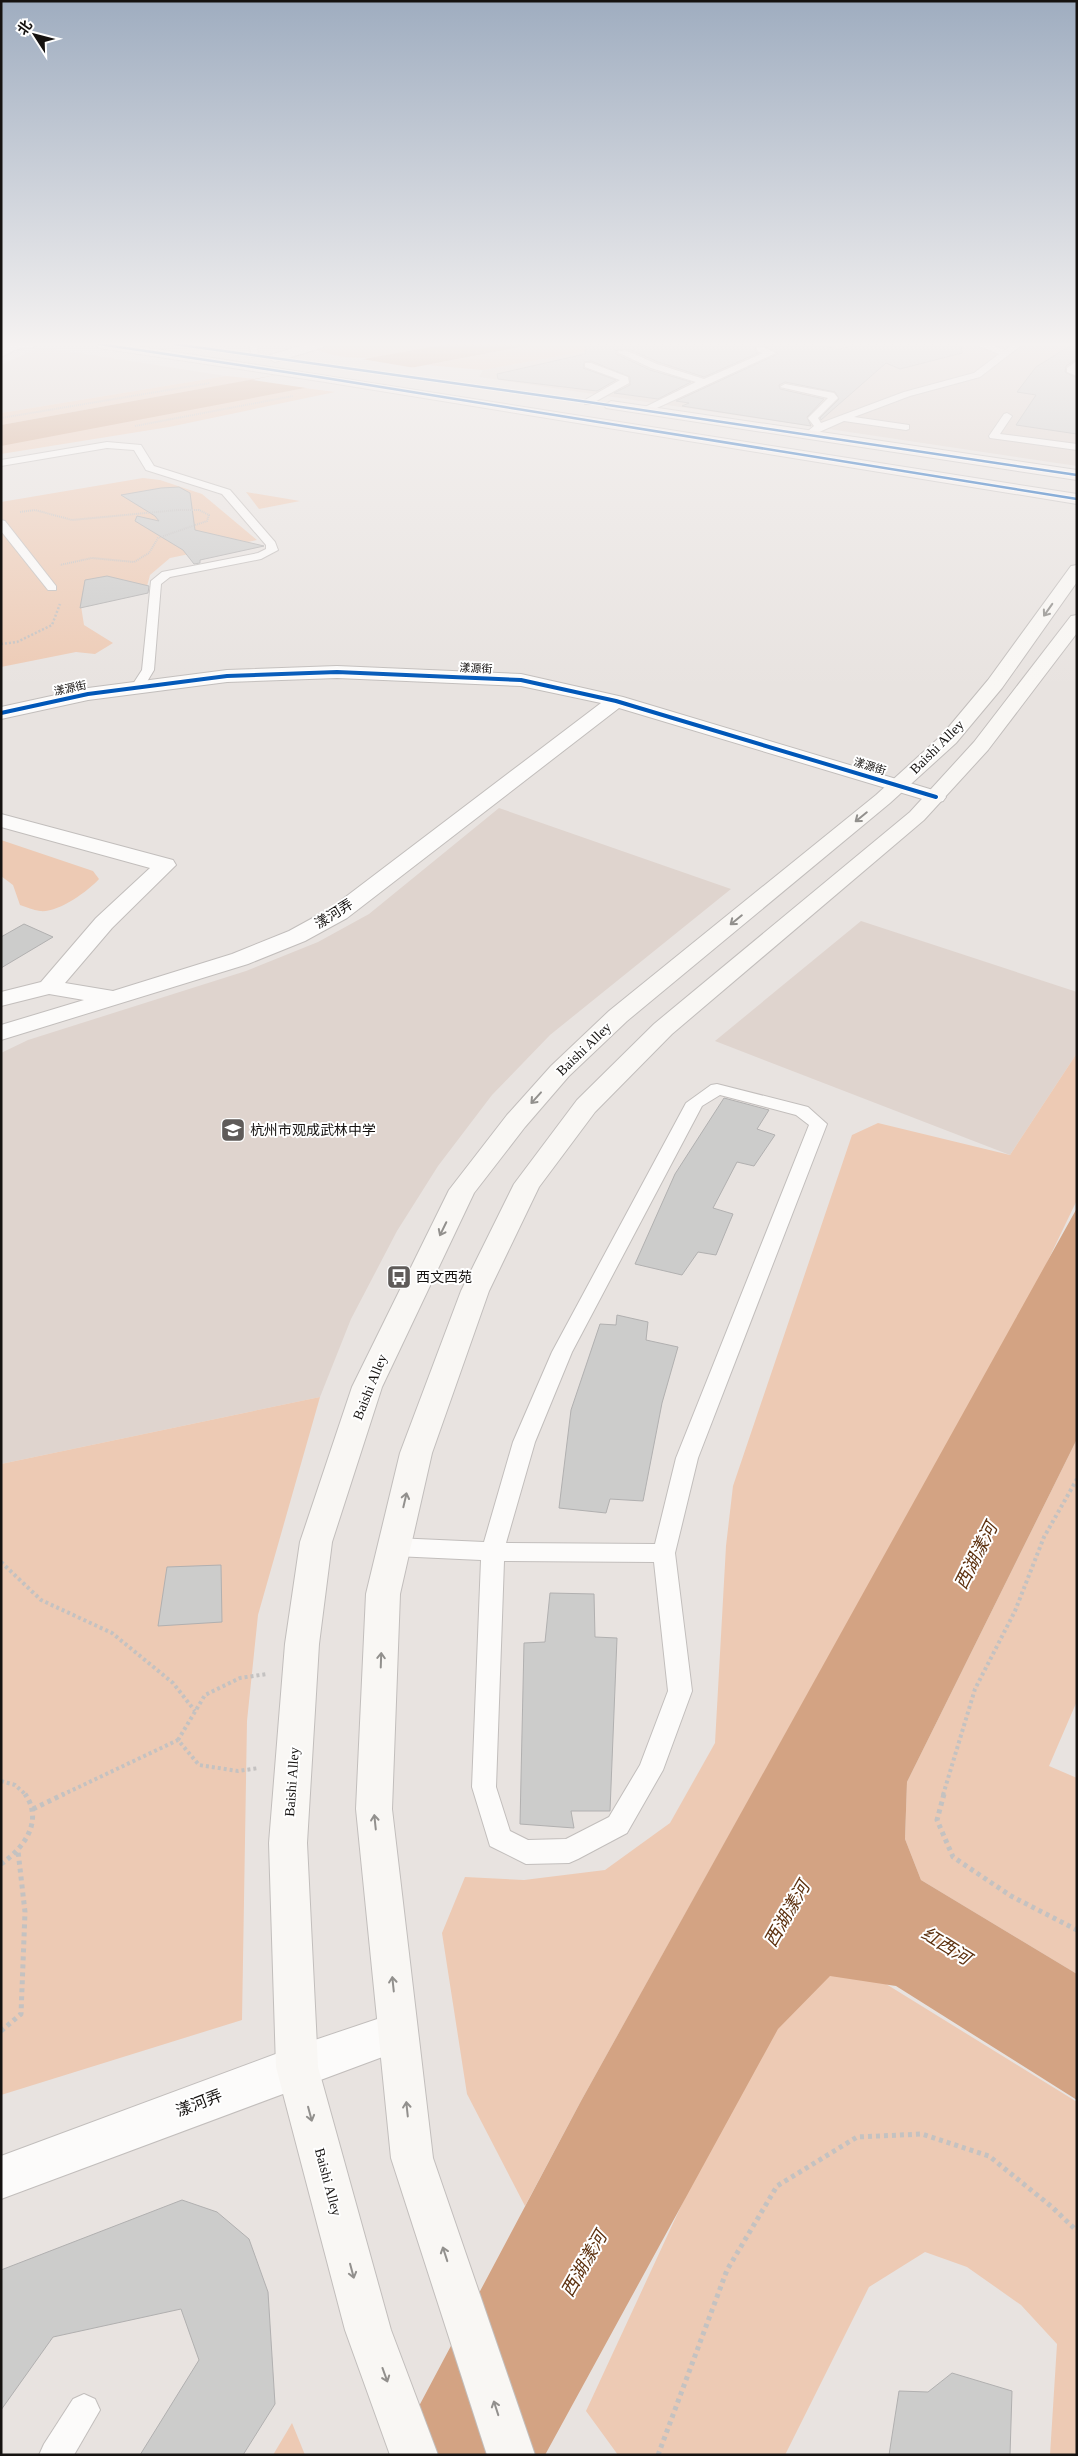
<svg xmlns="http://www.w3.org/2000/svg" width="1078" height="2456" viewBox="0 0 1078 2456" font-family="'Times New Roman','Noto Sans SC',serif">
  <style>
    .built { fill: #dfd4ce }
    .green { fill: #edcab4 }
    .water { fill: #d3a383 }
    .pier { fill: #e8e3e0 }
    .building { fill: #cccccb; stroke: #b1b0b0 }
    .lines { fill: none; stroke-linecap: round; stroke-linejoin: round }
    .lane-casing { stroke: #c2bebc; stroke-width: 2 }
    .street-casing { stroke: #c2bebc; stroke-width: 2 }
    .secondary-casing { stroke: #c2bebc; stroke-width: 2 }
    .primary-casing { stroke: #c4c1c0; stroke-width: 2 }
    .path-far3 { stroke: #c4c2c1; stroke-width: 2; stroke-dasharray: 1 1; stroke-linecap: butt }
    .path-far2 { stroke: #c4c2c1; stroke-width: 2.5; stroke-dasharray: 2 2; stroke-linecap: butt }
    .path-far1 { stroke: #c4c2c1; stroke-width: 4; stroke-dasharray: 3 3; stroke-linecap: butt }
    .path { stroke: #c4c2c1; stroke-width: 5; stroke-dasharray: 4 4; stroke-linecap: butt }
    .lane { fill: #fcfbfa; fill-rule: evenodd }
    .street { fill: #fcfbfa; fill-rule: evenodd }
    .secondary { fill: #f9f7f4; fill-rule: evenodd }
    .primary { fill: #f6f1ef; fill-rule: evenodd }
    .cycleway-far1-casing { stroke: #fff; stroke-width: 4.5 }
    .cycleway-casing { stroke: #fff; stroke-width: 6 }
    .cycleway-far1 { stroke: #0057b8; stroke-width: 2.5 }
    .cycleway { stroke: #0057b8; stroke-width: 4 }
    .oneway { stroke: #92908d }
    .labels { text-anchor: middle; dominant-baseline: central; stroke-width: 4; stroke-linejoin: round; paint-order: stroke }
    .far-street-label { font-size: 11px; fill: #151210; stroke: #fff }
    .street-label { font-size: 14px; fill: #151210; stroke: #fff }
    .poi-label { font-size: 14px; fill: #151210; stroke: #fff; text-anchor: start }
    .near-street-label { font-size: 16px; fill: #151210; stroke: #fff }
    .near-water-label { font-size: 18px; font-style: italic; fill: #5d310f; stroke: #fff }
  </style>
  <rect width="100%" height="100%" fill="#e8e3e0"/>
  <g class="built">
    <path d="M 625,344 L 820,344 L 831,346 L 847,344 L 894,354 L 913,344 L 1077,344 L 1077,466 L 479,377 L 483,370 Z"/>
    <path d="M 38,348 L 46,348 L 226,376 L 1,413 L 1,365 Z"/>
    <path d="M 499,808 L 731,889 L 550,1035 L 492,1095 L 438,1166 L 397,1231 L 351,1319 L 320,1397 L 1,1464 L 1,1053 L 28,1040 L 246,971 L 318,942 L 369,914 Z"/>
    <path d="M 861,921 L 1077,992 L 1077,1053 L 1010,1155 L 715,1041 Z"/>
  </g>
  <g class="green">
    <path d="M 331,344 L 447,344 C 403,352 359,368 316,349 Z"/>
    <path d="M 536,344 L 625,344 L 483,370 L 427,365 Z"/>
    <path d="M 226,376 L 256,379 L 1,425 L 1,413 Z"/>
    <path d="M 305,388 L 335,392 L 169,427 L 1,454 L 1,443 Z"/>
    <path d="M 143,478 L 160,480 L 202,494 L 257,540 L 170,558 L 150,575 L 146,590 L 81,606 L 84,625 L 113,643 L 95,654 L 76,652 L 1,667 L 1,502 Z"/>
    <path d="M 246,492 L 300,501 L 259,509 Z"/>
    <path d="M 1,840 L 93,871 L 99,879 C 87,892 58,913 40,911 C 33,910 27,907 20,905 L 13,885 L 1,876 Z"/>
    <path d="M 1077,1053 L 1077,1200 L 1041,1275 L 581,2101 L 525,2206 L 467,2094 L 442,1933 L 465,1877 L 524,1880 L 605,1870 L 670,1823 L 715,1743 L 726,1546 L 733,1486 L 852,1135 L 878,1123 L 1010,1155 Z"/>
    <path d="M 320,1397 L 258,1615 L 247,1721 L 242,2020 L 1,2095 L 1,1464 Z"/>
    <path d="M 1077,1439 L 1077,1701 L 1049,1766 L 1077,1778 L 1077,1974 L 921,1880 L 905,1839 L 907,1782 Z"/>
    <path d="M 791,1969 L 878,1979 L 1077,2102 L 1077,2455 L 1050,2455 L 1057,2344 L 1021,2305 L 967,2267 L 925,2252 L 869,2287 L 785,2455 L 618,2455 L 586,2411 Z"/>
    <path d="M 292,2423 L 305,2455 L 273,2455 Z"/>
  </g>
  <g class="water">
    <path d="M 447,344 L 536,344 L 1,446 L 1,425 Z"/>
    <path d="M 1077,1208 L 1077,1439 L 907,1782 L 905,1839 L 921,1880 L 1077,1974 L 1077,2100 L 896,1986 L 830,1976 L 778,2029 L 545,2455 L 393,2455 L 581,2101 Z"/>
  </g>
  <path class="pier" d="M 356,358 L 421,369 L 313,389 L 252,380 Z"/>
  <g class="building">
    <path d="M 586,344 L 811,344 L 839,349 L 849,347 L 841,344 L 961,344 L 962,353 L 900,369 L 886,363 L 821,420 L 820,418 L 839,399 L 835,392 L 785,382 L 779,385 L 780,389 L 824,399 L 807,417 L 811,426 L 682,406 L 689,403 L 676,401 L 778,354 L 763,345 L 756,346 L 755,351 L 758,353 L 704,377 L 658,362 L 626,348 L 615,351 L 616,354 L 650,370 L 691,382 L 658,399 L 614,393 L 630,385 L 630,377 L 591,361 L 584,362 L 583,368 L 616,380 L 597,391 L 498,379 L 497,374 L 585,354 Z"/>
    <path d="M 1073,344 L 1077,344 L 1077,359 L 1066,366 L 1065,372 L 1077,378 L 1077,434 L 1016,425 L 1036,395 L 1017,392 L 1036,367 Z"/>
    <path d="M 179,487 L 190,493 L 195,530 L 264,546 L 200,560 L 200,563 L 194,564 L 183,550 L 135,521 L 137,516 L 159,521 L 155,516 L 121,495 L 161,488 Z"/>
    <path d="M 107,576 L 149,586 L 148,593 L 80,608 L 85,580 Z"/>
    <path d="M 24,924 L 53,937 L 1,968 L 1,937 Z"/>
    <path d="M 724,1098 L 769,1110 L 757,1129 L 775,1135 L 754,1166 L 737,1162 L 713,1208 L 733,1214 L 716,1255 L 698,1252 L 682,1275 L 635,1264 L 675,1174 Z"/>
    <path d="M 617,1315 L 648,1322 L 646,1340 L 678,1347 L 662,1403 L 643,1501 L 610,1499 L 606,1513 L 559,1508 L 571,1410 L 600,1324 L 616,1325 Z"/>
    <path d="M 221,1565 L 222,1622 L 158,1626 L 167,1567 Z"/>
    <path d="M 550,1593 L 594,1594 L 595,1637 L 617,1638 L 610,1811 L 571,1811 L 574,1828 L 520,1824 L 524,1643 L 545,1642 Z"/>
    <path d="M 182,2200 L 217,2212 L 249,2239 L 268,2292 L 275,2404 L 243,2455 L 140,2455 L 199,2360 L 181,2309 L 53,2337 L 1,2410 L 1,2270 Z"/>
    <path d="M 952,2373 L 1012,2391 L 1010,2455 L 889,2455 L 899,2391 L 928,2392 Z"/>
  </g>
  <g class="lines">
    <defs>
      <g id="lane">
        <path d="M 249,344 L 257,344 L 258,357 L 252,357 Z"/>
        <path d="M 974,344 L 989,344 L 1005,350 L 1013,344 L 1023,344 L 980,377 L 910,396 L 854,417 L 909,425 L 909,429 L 906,430 L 844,421 L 817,433 L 809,433 L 808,431 L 814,426 L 808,418 L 828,398 L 780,387 L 785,384 L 834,393 L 838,398 L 818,418 L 821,423 L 904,392 L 974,373 L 999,354 Z"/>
        <path d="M 757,347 L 763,347 L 776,353 L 646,413 L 643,412 L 643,408 L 696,382 L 651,368 L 617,352 L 625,350 L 657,364 L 704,379 L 763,353 L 757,351 Z"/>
        <path d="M 1077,361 L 1077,376 L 1067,372 L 1067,368 Z"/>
        <path d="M 585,363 L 591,363 L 628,377 L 629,383 L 591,404 L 585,404 L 585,400 L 620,380 L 585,367 Z"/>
        <path d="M 1007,413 L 1012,416 L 1000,434 L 1077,444 L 1077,450 L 990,438 L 989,436 L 1004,414 Z"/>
        <path d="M 107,442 L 141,445 L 154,466 L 230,490 L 275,542 L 278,550 L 261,559 L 170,577 L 161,584 L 154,670 L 142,690 L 137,691 L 131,687 L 142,670 L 151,581 L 162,572 L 258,553 L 266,549 L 266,545 L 222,494 L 146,470 L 134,450 L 107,448 L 1,466 L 1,460 Z"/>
        <path d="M 1,520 L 5,521 L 56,586 L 56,590 L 48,590 L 1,531 Z"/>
        <path d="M 717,1084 L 808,1107 L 827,1124 L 698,1458 L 675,1553 L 692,1691 L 663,1770 L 627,1833 L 578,1859 L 569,1863 L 526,1864 L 490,1846 L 472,1787 L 481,1560 L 395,1556 L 387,1553 L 384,1547 L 387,1541 L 395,1538 L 484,1542 L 513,1442 L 552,1352 L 686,1103 L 711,1085 ZM 720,1095 L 796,1115 L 809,1125 L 676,1458 L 655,1544 L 506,1543 L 535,1442 L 572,1352 L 702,1106 ZM 504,1561 L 654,1562 L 668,1691 L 640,1765 L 609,1817 L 566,1839 L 528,1840 L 510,1831 L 496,1787 Z"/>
        <path d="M 84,2394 L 95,2399 L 100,2410 L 74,2455 L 39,2455 L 44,2444 L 73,2399 Z"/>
      </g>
      <g id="street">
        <path d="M 8,344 L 35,344 L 33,347 L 17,349 L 1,357 L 1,348 Z"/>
        <path d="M 337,666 L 521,674 L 623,697 L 943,793 L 946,797 L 943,801 L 936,803 L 929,801 L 619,708 L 347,918 L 305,941 L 248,964 L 1,1040 L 1,1025 L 84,1000 L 49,994 L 1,1006 L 1,992 L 41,982 L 96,918 L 150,868 L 1,827 L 1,814 L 173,860 L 176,865 L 112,928 L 65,983 L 113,991 L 232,954 L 289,931 L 331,908 L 601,703 L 521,686 L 337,678 L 227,682 L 88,700 L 1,719 L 1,707 L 88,688 L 227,670 Z"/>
        <path d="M 398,2012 L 412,2018 L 418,2032 L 412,2046 L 1,2199 L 1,2156 L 297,2046 Z"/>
      </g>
      <g id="secondary">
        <path d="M 306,344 L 326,344 L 324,347 L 275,362 L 268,358 L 270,355 Z"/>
        <path d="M 1077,565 L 1077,582 L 1002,688 L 956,743 L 890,803 L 627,1021 L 569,1076 L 525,1127 L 474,1193 L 382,1387 L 332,1542 L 319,1644 L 307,1843 L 318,2067 L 391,2330 L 438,2455 L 390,2455 L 345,2330 L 276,2067 L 269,1843 L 285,1644 L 300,1542 L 352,1387 L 449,1190 L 507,1115 L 551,1066 L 609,1011 L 876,795 L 942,735 L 988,680 L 1071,566 Z"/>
        <path d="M 1077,615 L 1077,633 L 1045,675 L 988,750 L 924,820 L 672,1034 L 595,1112 L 539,1187 L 489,1291 L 432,1453 L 400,1594 L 392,1809 L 433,2158 L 535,2455 L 487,2455 L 391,2158 L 356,1809 L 366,1594 L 400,1453 L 461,1291 L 514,1184 L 577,1100 L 654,1024 L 910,812 L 974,742 L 1071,616 Z"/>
      </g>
      <g id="primary">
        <path d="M 93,344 L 124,344 L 1077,494 L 1077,504 L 319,381 L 99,348 Z"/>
        <path d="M 611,401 L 1077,470 L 1077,480 L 606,408 L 604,405 Z"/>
      </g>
    </defs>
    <use href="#lane" class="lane-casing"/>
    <use href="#street" class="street-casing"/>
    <use href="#secondary" class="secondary-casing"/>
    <use href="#primary" class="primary-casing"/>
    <g class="path-far3">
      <path d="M 1,418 L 210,383"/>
      <path d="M 135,426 L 293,396"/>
      <path d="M 20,512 L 35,510 L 72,520 L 178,510 L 199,510 L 209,515 L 207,521 L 158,538 L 149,553 L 134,562 L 92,558 L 60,565"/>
    </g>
    <path class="path-far2" d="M 1,644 L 17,642 L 52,625 L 60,604"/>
    <g class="path-far1">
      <path d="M 1,1562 L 41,1600 L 112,1633 L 173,1683 L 195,1711"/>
      <path d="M 178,1740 L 205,1695 L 240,1678 L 267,1674"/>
      <path d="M 1,1781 L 15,1785 L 26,1795"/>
      <path d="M 62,1795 L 178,1740 L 199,1765 L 238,1771 L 259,1768"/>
      <path d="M 943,1795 L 975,1689 L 1015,1611 L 1044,1537 L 1077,1479"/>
    </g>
    <g class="path">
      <path d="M 944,1794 L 937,1820 L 953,1857 L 1011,1896 L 1077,1930"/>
      <path d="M 33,1809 L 64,1794"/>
      <path d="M 1,1864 C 24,1848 44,1821 25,1794"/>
      <path d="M 1,2031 L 21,2014 L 25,1912 L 18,1851"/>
      <path d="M 658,2455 L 727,2270 L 777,2186 L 857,2137 L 922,2134 L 989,2156 L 1052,2207 L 1077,2231"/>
    </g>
    <use href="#lane" class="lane"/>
    <use href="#street" class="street"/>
    <use href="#secondary" class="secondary"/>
    <use href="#primary" class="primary"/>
    <defs>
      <g id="cycleway-far1">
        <path d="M 99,344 L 319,377 L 1077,499"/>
        <path d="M 174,344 L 588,402 L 1077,475"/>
      </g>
      <path id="cycleway" d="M 1,713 L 88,694 L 227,676 L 337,672 L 521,680 L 616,701 L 936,797"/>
    </defs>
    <use href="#cycleway-far1" class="cycleway-far1-casing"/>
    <use href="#cycleway" class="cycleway-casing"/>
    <use href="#cycleway-far1" class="cycleway-far1"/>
    <use href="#cycleway" class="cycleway"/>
  </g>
  <defs><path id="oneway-shaft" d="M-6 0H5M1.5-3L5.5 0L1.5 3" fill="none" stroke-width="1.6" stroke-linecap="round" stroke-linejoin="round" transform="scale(1.25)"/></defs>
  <g class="oneway">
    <use href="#oneway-shaft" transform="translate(1048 610) rotate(125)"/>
    <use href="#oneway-shaft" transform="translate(861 817) rotate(141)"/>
    <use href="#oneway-shaft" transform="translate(736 920) rotate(141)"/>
    <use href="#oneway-shaft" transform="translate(536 1098) rotate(132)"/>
    <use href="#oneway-shaft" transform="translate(443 1229) rotate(116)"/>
    <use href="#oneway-shaft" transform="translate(405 1500) rotate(-77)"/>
    <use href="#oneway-shaft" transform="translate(381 1660) rotate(-88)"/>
    <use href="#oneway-shaft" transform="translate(375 1822) rotate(-96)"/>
    <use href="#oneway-shaft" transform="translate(393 1984) rotate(-96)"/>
    <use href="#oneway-shaft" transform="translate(407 2109) rotate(-96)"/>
    <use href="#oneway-shaft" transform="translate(310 2114) rotate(75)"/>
    <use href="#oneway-shaft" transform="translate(445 2254) rotate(-108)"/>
    <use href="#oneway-shaft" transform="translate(352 2271) rotate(75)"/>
    <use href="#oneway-shaft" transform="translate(385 2375) rotate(70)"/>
    <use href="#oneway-shaft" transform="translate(496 2408) rotate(-108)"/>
  </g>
  <linearGradient id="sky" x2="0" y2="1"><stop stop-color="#9fadc0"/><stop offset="0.5" stop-color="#f5f2f1"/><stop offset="1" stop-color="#f5f2f1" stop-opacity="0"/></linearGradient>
  <rect width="1078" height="688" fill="url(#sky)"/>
  <defs>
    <symbol id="school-square" viewBox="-11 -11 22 22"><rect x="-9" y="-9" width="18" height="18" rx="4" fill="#5f5b59" stroke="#fff"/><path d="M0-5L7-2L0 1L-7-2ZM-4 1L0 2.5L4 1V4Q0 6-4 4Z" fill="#fff"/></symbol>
    <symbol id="bus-square" viewBox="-11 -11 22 22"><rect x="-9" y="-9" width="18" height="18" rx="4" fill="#5f5b59" stroke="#fff"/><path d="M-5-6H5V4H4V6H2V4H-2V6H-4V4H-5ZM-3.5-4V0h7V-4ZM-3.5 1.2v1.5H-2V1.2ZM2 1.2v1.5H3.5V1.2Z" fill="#fff"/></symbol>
  </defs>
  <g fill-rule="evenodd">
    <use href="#school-square" x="219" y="1116" width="28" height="28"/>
    <use href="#bus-square" x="385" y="1263" width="28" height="28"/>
  </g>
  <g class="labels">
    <g class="far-street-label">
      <text transform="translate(476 668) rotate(3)">漾源街</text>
      <text transform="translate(70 688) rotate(-12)">漾源街</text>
      <text transform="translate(870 766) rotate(17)">漾源街</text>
    </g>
    <g class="street-label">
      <text transform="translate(937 747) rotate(-45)">Baishi Alley</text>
      <text transform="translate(334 914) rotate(-32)">漾河弄</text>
      <text transform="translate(584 1049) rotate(-44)">Baishi Alley</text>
      <text transform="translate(370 1387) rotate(-68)">Baishi Alley</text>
      <text transform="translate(292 1782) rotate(-86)">Baishi Alley</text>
      <text transform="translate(328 2182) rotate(75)">Baishi Alley</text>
    </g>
    <g class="poi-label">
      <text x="250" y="1130">杭州市观成武林中学</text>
      <text x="416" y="1277">西文西苑</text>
    </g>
    <g class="near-street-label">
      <text transform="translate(199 2103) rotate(-21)">漾河弄</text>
    </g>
    <g class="near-water-label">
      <text transform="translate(976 1556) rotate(-63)">西湖漾河</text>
      <text transform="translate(787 1914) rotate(-60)">西湖漾河</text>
      <text transform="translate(946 1946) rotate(32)">红西河</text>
      <text transform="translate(584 2264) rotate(-60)">西湖漾河</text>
    </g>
  </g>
  <rect width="1078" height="2456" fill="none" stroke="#151210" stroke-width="5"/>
  <g transform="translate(35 35) rotate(306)" stroke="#ffffff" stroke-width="4" paint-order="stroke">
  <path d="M0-4L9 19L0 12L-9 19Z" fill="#151210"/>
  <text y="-8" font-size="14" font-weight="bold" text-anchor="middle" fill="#151210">北</text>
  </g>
</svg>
